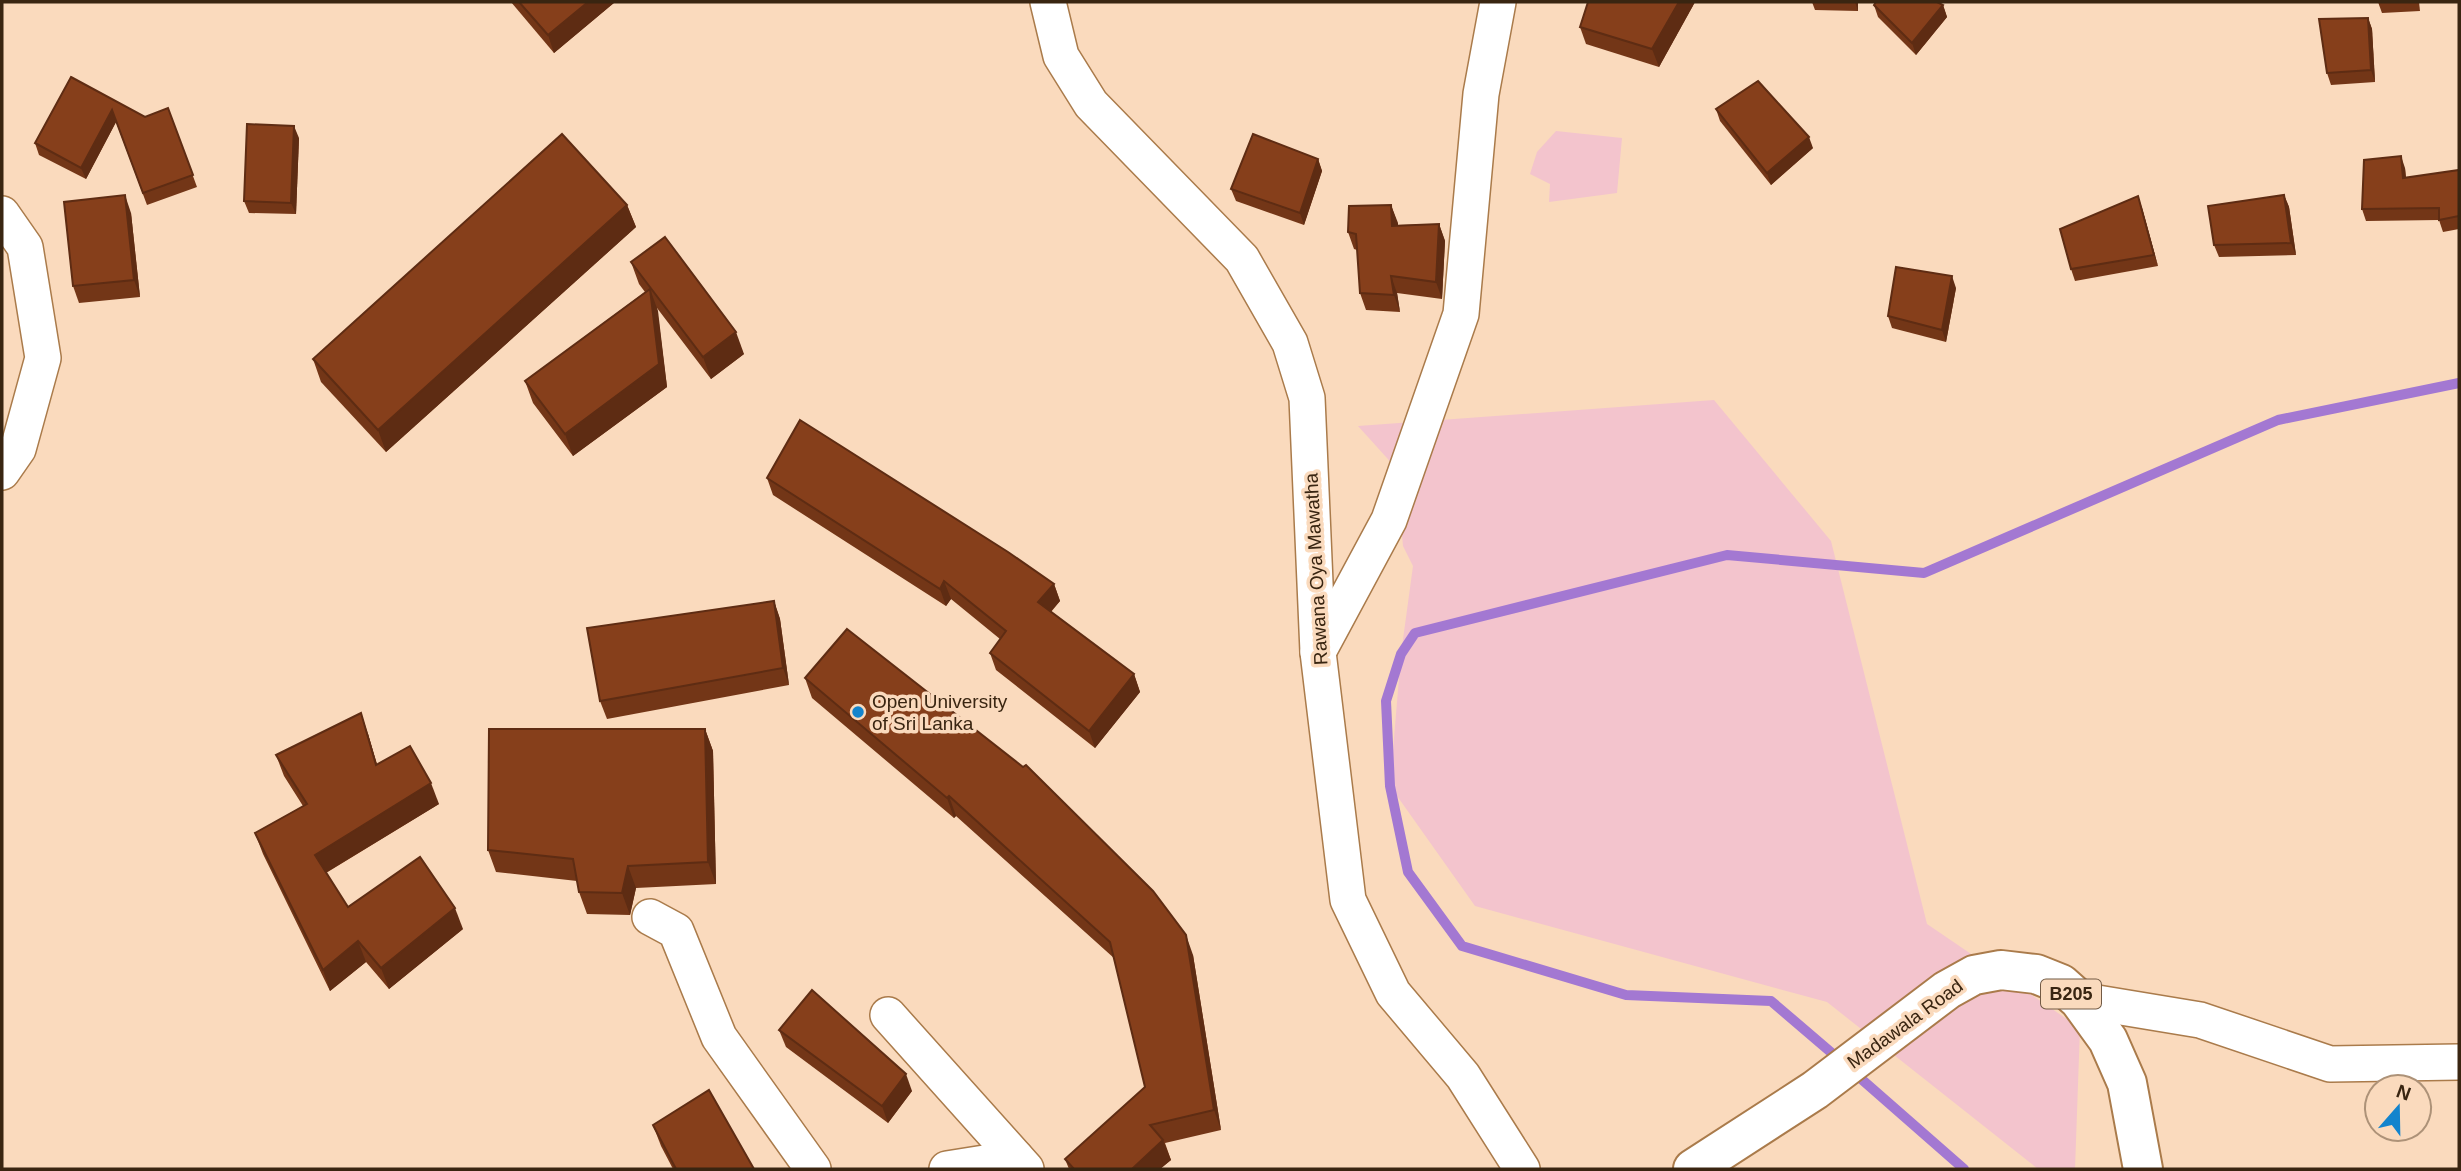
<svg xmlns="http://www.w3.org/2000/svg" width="2461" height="1171" viewBox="0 0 2461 1171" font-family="Arial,sans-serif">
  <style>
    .green { fill: #f3c4cd }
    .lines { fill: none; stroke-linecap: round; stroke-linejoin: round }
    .stream { stroke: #a378d2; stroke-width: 10 }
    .minor-casing { stroke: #aa7b4b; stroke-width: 38 }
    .primary-casing { stroke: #aa7b4b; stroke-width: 42 }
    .minor { stroke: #fff; stroke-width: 35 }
    .primary { stroke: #fff; stroke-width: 38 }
    .wall { fill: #733617 }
    .shaded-wall { fill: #5e2c13 }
    .building { fill: #863f1b; stroke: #5e2c13; stroke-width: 2 }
    .poi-dot { fill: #1384cd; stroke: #fadabd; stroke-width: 2.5 }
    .labels { text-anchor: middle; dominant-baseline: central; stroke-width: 7; stroke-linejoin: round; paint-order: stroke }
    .shield { fill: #fadabd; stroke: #735b45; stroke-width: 2 }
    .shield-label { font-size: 18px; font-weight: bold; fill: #392511 }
    .street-label { font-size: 19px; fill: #392511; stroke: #fadabd }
    .poi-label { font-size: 19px; fill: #392511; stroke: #fadabd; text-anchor: start }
  </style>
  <rect width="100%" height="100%" fill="#fadabd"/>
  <g class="green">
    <path d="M 1556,131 L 1622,138 L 1617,193 L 1549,202 L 1550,184 L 1530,174 L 1537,152 Z"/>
    <path d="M 1714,400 L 1831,541 L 1927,924 L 2080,1028 L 2075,1169 L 2038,1169 L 1827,1002 L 1475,906 L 1390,786 L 1401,654 L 1413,566 L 1403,546 L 1396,468 L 1358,426 Z"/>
  </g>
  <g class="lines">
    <g class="stream">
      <path d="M 1840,1060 L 1771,1001 L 1626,995 L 1462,946 L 1408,872 L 1390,786 L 1386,701 L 1401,654 L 1415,633 L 1727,555 L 1924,573 L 2278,420 L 2459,383"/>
      <path d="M 1851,1070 L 1964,1169"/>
    </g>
    <defs>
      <g id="minor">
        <path d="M 1048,2 L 1061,56 L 1091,104 L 1242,259 L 1290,343 L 1307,398 L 1318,652 L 1348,900 L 1393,993 L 1463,1076 L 1522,1169"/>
        <path d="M 2,214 L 25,247 L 43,358 L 18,449 L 2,472"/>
        <path d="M 1318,652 L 1389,520 L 1461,314 L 1481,94 L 1498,2"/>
        <path d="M 650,917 L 676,931 L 719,1037 L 813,1169"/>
        <path d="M 2079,1000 L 2200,1020 L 2330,1064 L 2459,1062"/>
        <path d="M 888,1015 L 1026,1169"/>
        <path d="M 947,1169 L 1016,1158"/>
      </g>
      <path id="primary" d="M 1693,1169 L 1815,1090 L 1947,990 L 1974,975 L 2001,970 L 2036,974 L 2061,984 L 2079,1000 L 2108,1040 L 2127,1083 L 2143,1169"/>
    </defs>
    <use href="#minor" class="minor-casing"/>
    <use href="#primary" class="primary-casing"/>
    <use href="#minor" class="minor"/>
    <use href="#primary" class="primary"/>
  </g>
  <g class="wall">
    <path d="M 511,2 L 615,2 L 554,53 Z"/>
    <path d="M 1695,2 L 1659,67 L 1586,44 L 1580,27 Z"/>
    <path d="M 1812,2 L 1858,2 L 1858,11 L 1815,10 Z"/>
    <path d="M 2378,2 L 2419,2 L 2420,11 L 2382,13 Z"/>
    <path d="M 1874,5 L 1943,5 L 1947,17 L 1916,55 L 1878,17 Z"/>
    <path d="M 2368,18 L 2372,29 L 2375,82 L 2331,85 L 2327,73 Z"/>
    <path d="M 71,77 L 145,117 L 168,108 L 197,187 L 147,205 L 116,122 L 86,179 L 39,155 L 35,143 Z"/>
    <path d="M 1716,109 L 1813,148 L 1771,185 L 1720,121 Z"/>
    <path d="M 299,138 L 296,214 L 249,213 L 244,201 Z"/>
    <path d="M 1318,159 L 1322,171 L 1304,225 L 1236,201 L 1231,189 Z"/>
    <path d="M 2405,168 L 2406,178 L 2459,170 L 2459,229 L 2443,232 L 2439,220 L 2366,221 L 2362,209 Z"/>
    <path d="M 2284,195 L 2289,207 L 2296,255 L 2219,257 L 2214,245 Z"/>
    <path d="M 627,205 L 636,227 L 386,452 L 321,382 L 313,359 Z"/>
    <path d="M 1391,205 L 1398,225 L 1439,224 L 1445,241 L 1442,299 L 1397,293 L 1400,312 L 1366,310 L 1360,293 L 1357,250 L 1354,249 L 1348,232 Z"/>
    <path d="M 2142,208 L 2158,266 L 2075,281 L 2071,269 Z"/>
    <path d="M 131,213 L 140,297 L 79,303 L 73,286 Z"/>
    <path d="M 631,262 L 744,354 L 711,379 L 657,308 L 667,387 L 573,456 L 533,403 L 525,381 L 645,292 L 639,284 Z"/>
    <path d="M 1956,288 L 1946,342 L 1892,328 L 1888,316 Z"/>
    <path d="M 767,478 L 1054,584 L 1060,601 L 1051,612 L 1134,674 L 1140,692 L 1095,748 L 996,670 L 990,653 L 1000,639 L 951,599 L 946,606 L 773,495 Z"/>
    <path d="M 774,601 L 780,619 L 789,685 L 607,719 L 600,701 Z"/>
    <path d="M 805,678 L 1193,955 L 1221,1130 L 1165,1143 L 1171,1160 L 1160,1169 L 1069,1169 L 1065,1159 L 1145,1087 L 1115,959 L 956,816 L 954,818 L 812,698 Z"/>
    <path d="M 705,729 L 713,751 L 716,884 L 636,888 L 630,915 L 587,914 L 579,892 L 577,881 L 496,872 L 488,850 Z"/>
    <path d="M 368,734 L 377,764 L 439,804 L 326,873 L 348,907 L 463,929 L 389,989 L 366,962 L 330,991 L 263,854 L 255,833 L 303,806 L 284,776 L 276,755 Z"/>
    <path d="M 779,1030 L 912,1091 L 888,1123 L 786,1047 Z"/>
    <path d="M 653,1125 L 754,1169 L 673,1169 L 661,1146 Z"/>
  </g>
  <g class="shaded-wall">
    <path d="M 588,2 L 615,2 L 554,53 L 548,35 Z"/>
    <path d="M 1679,2 L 1695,2 L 1659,67 L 1652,49 Z"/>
    <path d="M 1855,2 L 1858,2 L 1858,11 Z"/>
    <path d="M 1943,5 L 1947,17 L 1916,55 L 1912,43 Z"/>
    <path d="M 2368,18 L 2372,29 L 2375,82 L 2371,70 Z"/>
    <path d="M 112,110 L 116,122 L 86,179 L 81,168 Z"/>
    <path d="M 294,126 L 299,138 L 296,214 L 291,203 Z"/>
    <path d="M 1809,137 L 1813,148 L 1771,185 L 1767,173 Z"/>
    <path d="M 2401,156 L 2405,168 L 2407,190 L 2403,178 Z"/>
    <path d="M 1318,159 L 1322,171 L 1304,225 L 1300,213 Z"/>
    <path d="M 125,195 L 131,213 L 140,297 L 134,280 Z"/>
    <path d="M 2284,195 L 2289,207 L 2296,255 L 2291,243 Z"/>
    <path d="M 2138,196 L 2142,208 L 2158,266 L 2154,255 Z"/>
    <path d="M 627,205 L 636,227 L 386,452 L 378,430 Z"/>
    <path d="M 1391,205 L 1398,223 L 1398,243 L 1392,226 Z"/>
    <path d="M 1439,224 L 1445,241 L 1442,299 L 1436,282 Z"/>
    <path d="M 1391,276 L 1397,293 L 1400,312 L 1394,295 Z"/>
    <path d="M 1952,276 L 1956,288 L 1946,342 L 1942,330 Z"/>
    <path d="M 650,289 L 658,311 L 667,387 L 573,456 L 565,434 Z"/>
    <path d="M 736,332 L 744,354 L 711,379 L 703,357 Z"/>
    <path d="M 944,581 L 951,599 L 946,606 L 940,589 Z"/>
    <path d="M 1054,584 L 1060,601 L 1044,619 L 1038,602 Z"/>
    <path d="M 774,601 L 780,619 L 789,685 L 783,668 Z"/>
    <path d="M 1134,674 L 1140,692 L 1095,748 L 1089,731 Z"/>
    <path d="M 361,713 L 368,734 L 383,786 L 376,765 Z"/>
    <path d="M 705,729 L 713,751 L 716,884 L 708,862 Z"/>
    <path d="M 431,783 L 439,804 L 322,875 L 315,855 Z"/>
    <path d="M 949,796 L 956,816 L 954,818 L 947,798 Z"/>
    <path d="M 628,866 L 636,888 L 630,915 L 622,893 Z"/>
    <path d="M 455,908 L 463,929 L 389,989 L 381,968 Z"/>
    <path d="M 1186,935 L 1193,955 L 1221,1130 L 1214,1110 Z"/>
    <path d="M 358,941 L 366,962 L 330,991 L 323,970 Z"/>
    <path d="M 906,1074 L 912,1091 L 888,1123 L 882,1106 Z"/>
    <path d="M 1163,1140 L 1171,1160 L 1160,1169 L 1132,1169 Z"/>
  </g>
  <g class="building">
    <path d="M 519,2 L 588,2 L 548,35 Z"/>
    <path d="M 1588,2 L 1679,2 L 1652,49 L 1580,27 Z"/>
    <path d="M 1876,2 L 1937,2 L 1943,5 L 1912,43 L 1874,5 Z"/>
    <path d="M 2368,18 L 2371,70 L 2327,73 L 2319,19 Z"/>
    <path d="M 71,77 L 145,117 L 168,108 L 193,175 L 143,193 L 112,110 L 81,168 L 35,143 Z"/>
    <path d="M 1758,81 L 1809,137 L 1767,173 L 1716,109 Z"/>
    <path d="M 247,124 L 294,126 L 291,203 L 244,201 Z"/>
    <path d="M 562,134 L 627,205 L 378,430 L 313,359 Z"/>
    <path d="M 1253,134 L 1318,159 L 1300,213 L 1231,189 Z"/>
    <path d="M 2401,156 L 2403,178 L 2459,170 L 2459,216 L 2439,220 L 2439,208 L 2362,209 L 2364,160 Z"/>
    <path d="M 125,195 L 134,280 L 73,286 L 64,202 Z"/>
    <path d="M 2284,195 L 2291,243 L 2214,245 L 2208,206 Z"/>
    <path d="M 2138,196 L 2154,255 L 2071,269 L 2060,229 Z"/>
    <path d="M 1391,205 L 1392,226 L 1439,224 L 1436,282 L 1391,276 L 1394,295 L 1360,293 L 1356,234 L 1348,232 L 1349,206 Z"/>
    <path d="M 665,237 L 736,332 L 703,357 L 631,262 Z"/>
    <path d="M 1896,267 L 1952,276 L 1942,330 L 1888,316 Z"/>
    <path d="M 650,289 L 659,364 L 565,434 L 525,381 Z"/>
    <path d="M 800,420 L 1008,552 L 1054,584 L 1038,602 L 1134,674 L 1089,731 L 990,653 L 1006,631 L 944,581 L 940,589 L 767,478 Z"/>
    <path d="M 774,601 L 783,668 L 600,701 L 587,628 Z"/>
    <path d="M 847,629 L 1023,767 L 1026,765 L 1153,891 L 1186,935 L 1214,1110 L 1150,1125 L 1163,1140 L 1132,1169 L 1074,1169 L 1065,1159 L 1145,1087 L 1110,942 L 949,796 L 947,798 L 805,678 Z"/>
    <path d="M 361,713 L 376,765 L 410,746 L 431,783 L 315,855 L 348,907 L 420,857 L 455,908 L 381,968 L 358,941 L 323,970 L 255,833 L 307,804 L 276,755 Z"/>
    <path d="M 489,729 L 705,729 L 708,862 L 628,866 L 622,893 L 579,892 L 573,859 L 488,850 Z"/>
    <path d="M 812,990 L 906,1074 L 882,1106 L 779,1030 Z"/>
    <path d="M 709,1090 L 754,1169 L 676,1169 L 653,1125 Z"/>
  </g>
  <circle class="poi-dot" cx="858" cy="712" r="7"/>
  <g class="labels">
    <rect class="shield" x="2041" y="979.5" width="60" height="29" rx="5"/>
    <g class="shield-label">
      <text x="2071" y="994">B205</text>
    </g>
    <g class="street-label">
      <text transform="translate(1316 569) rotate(-93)">Rawana Oya Mawatha</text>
      <text transform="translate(1905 1024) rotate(-36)">Madawala Road</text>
    </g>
    <g class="poi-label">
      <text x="872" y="701">Open University<tspan x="872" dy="22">of Sri Lanka</tspan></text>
    </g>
  </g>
  <rect width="2461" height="1171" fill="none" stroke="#392511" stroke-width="7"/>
  <g transform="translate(2398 1108) rotate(20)"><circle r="33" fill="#fadabd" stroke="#ad9278" stroke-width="2"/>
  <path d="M0-5L12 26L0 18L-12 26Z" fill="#1384cd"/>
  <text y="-10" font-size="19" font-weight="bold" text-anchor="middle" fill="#392511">N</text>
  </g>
</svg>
